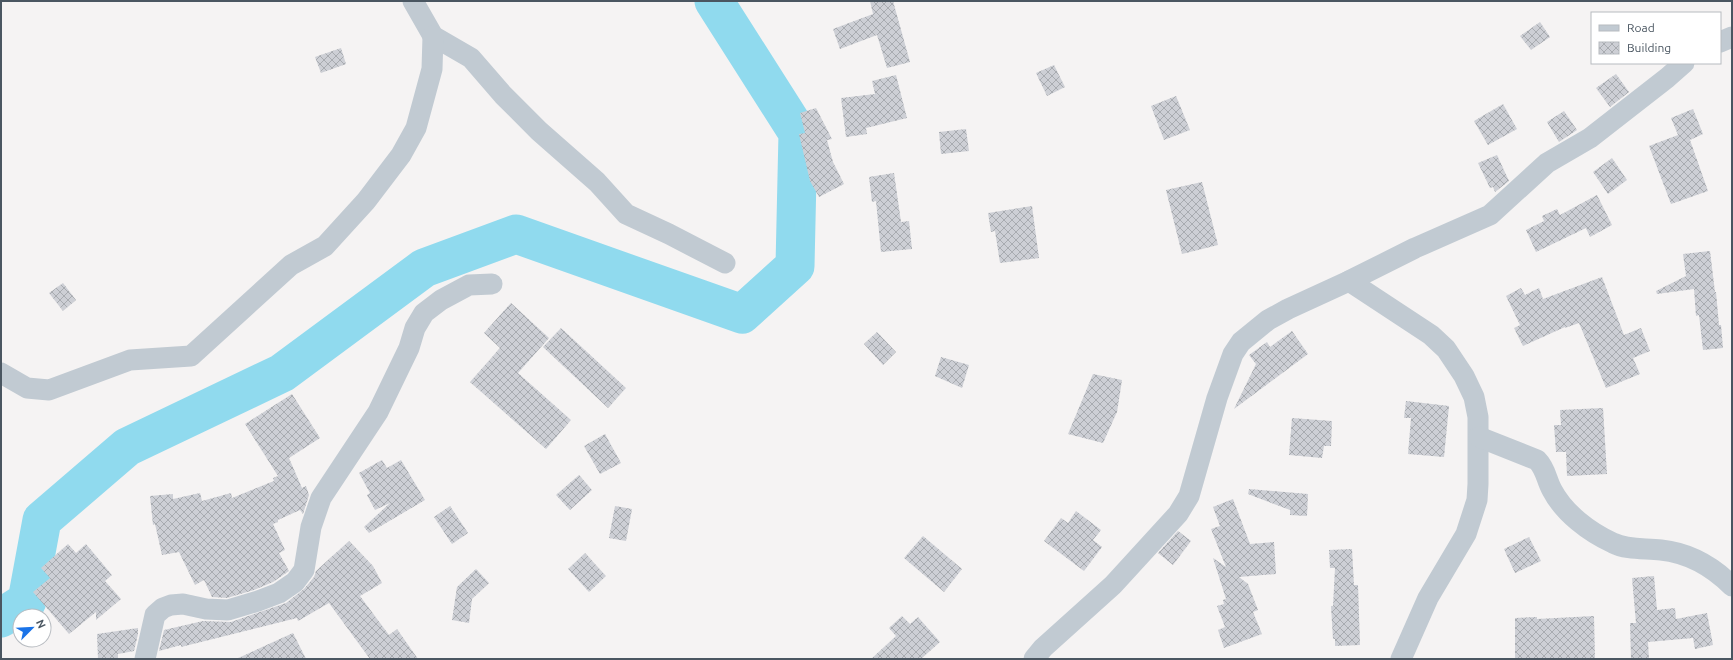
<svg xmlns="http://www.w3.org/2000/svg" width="1733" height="660" viewBox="0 0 1733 660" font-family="Ubuntu,sans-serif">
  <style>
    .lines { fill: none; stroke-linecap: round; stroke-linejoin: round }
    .river { stroke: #90daee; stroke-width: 39 }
    .building { fill: url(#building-cross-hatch) }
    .street { stroke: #c1cad2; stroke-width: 21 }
  </style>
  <defs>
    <pattern id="building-cross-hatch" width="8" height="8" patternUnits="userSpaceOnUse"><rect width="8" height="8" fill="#cdcfd5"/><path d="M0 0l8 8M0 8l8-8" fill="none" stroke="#a8abb0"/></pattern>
  </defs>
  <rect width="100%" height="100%" fill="#f5f3f3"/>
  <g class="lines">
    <path class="river" d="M 1,618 L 27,601 L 42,520 L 127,447 L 282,373 L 424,268 L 516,234 L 742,314 L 795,266 L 798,133 L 714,1"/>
  </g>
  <g class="building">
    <path d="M 870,1 L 893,1 L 910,62 L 887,68 L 877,35 L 840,49 L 833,29 L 873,14 Z"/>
    <path d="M 1540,22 L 1550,37 L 1531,50 L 1520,36 Z"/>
    <path d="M 341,48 L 346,64 L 321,73 L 315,57 Z"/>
    <path d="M 1054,65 L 1065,87 L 1047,96 L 1036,73 Z"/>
    <path d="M 1616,74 L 1629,92 L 1610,107 L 1596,88 Z"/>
    <path d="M 896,75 L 907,118 L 866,128 L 867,134 L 846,137 L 841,98 L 875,94 L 872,81 Z"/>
    <path d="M 1176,96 L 1190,130 L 1164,140 L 1151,106 Z"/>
    <path d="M 1503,104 L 1517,129 L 1488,145 L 1474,121 Z"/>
    <path d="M 816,108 L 832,139 L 827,140 L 833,162 L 844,184 L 819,197 L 810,181 L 799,134 L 805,133 L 800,113 Z"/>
    <path d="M 1693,109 L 1703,134 L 1690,140 L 1708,191 L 1671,204 L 1649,146 L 1678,135 L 1671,118 Z"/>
    <path d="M 1564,111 L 1577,130 L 1559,142 L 1547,122 Z"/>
    <path d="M 966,129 L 969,151 L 941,154 L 939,132 Z"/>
    <path d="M 1497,155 L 1509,181 L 1495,192 L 1493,187 L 1490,188 L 1478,163 Z"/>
    <path d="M 1612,158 L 1627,180 L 1608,194 L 1593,172 Z"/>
    <path d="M 894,173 L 901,222 L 909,221 L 912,249 L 881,252 L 876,201 L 872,202 L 869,177 Z"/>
    <path d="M 1202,182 L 1218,245 L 1182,254 L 1166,190 Z"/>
    <path d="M 1597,195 L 1612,225 L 1590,237 L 1586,228 L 1536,252 L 1526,230 L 1544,221 L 1542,216 L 1557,209 L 1560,215 Z"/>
    <path d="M 1032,206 L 1039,258 L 1000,263 L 995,231 L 991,232 L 988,213 Z"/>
    <path d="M 1710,251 L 1715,292 L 1716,292 L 1719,325 L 1721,325 L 1723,348 L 1703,350 L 1699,315 L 1696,316 L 1694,289 L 1657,294 L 1656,291 L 1686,276 L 1683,254 Z"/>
    <path d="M 1602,277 L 1624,335 L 1641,328 L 1650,351 L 1633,358 L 1640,374 L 1606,388 L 1579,323 L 1565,328 L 1565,327 L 1523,346 L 1514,328 L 1520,325 L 1506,296 L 1521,288 L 1525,295 L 1539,288 L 1543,299 Z"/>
    <path d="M 63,283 L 76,300 L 63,311 L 49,293 Z"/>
    <path d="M 511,303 L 549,338 L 518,373 L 571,420 L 546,449 L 470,382 L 500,348 L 484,333 Z"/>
    <path d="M 561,328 L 626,388 L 608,408 L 543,347 Z"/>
    <path d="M 1292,331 L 1308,354 L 1234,409 L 1256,364 L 1249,355 L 1267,342 L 1270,347 Z"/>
    <path d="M 877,332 L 896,352 L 883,365 L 864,344 Z"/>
    <path d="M 941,357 L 969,365 L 962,388 L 935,376 Z"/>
    <path d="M 1093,374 L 1122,380 L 1117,412 L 1103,443 L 1068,434 Z"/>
    <path d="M 292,394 L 320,438 L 289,458 L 302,488 L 306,486 L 309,495 L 303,514 L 300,510 L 278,520 L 278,522 L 273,524 L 285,550 L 279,553 L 289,571 L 273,582 L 254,590 L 227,598 L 212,597 L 204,580 L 195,585 L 179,552 L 162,555 L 155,524 L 153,525 L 150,496 L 173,494 L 173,499 L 200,493 L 202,501 L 231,493 L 232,498 L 274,481 L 273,478 L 278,476 L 245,424 Z"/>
    <path d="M 1406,401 L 1449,406 L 1444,457 L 1408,454 L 1411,418 L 1404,418 Z"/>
    <path d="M 1603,408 L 1607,474 L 1567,476 L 1566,452 L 1556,452 L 1554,425 L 1561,425 L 1560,410 Z"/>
    <path d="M 1292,418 L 1332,421 L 1331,446 L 1324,446 L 1322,458 L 1289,455 Z"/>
    <path d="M 605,434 L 621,463 L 600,474 L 584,446 Z"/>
    <path d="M 382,460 L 387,468 L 401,460 L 425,500 L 369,533 L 364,527 L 390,503 L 375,510 L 367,495 L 370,493 L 359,473 Z"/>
    <path d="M 579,475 L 592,490 L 570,510 L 556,495 Z"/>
    <path d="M 1249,489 L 1308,494 L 1307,516 L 1290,515 L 1290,510 L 1248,494 Z"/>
    <path d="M 1233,499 L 1250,544 L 1274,542 L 1276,574 L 1239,577 L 1248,584 L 1258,610 L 1253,612 L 1262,634 L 1224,648 L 1218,630 L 1225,627 L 1217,606 L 1224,604 L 1223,600 L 1226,599 L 1213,558 L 1226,567 L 1211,529 L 1220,526 L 1213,507 Z"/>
    <path d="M 450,506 L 468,533 L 452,544 L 434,517 Z"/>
    <path d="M 615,506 L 632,509 L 626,541 L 609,538 Z"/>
    <path d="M 1076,511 L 1101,530 L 1093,540 L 1102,547 L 1084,571 L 1044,541 L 1061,518 L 1068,523 Z"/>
    <path d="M 1178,531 L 1191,541 L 1173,565 L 1158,553 Z"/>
    <path d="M 923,536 L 962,569 L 944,592 L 904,558 Z"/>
    <path d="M 1529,537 L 1541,561 L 1515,573 L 1504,549 Z"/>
    <path d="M 349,541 L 373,566 L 382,583 L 360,596 L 389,635 L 397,629 L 418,659 L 370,659 L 329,603 L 298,621 L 297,618 L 181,647 L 181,645 L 159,651 L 164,630 L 203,621 L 231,622 L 286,603 L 304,589 L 314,577 L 316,571 Z"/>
    <path d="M 68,544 L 76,553 L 86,544 L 112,575 L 105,581 L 121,599 L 96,620 L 96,612 L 69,634 L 33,592 L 50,578 L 41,568 Z"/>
    <path d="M 1352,549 L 1354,585 L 1358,585 L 1360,645 L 1335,646 L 1335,639 L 1333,639 L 1331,606 L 1333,606 L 1335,568 L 1330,568 L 1329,550 Z"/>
    <path d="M 585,553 L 606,576 L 589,592 L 568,569 Z"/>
    <path d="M 476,569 L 489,583 L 472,599 L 469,623 L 452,620 L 457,587 Z"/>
    <path d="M 1654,576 L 1657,610 L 1675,608 L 1676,619 L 1707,613 L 1713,645 L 1695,649 L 1693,638 L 1648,642 L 1649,659 L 1631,659 L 1630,623 L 1636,623 L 1632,578 Z"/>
    <path d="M 902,616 L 910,624 L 918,617 L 940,642 L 921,659 L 871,659 L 896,636 L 889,628 Z"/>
    <path d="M 1594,616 L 1595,659 L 1515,659 L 1515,618 L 1537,617 L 1537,619 Z"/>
    <path d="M 138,628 L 138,634 L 134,651 L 118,654 L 118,659 L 98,659 L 97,634 Z"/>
    <path d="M 293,633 L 306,659 L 236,659 Z"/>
  </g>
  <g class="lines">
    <g class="street">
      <path d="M 413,1 L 433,36 L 471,58 L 503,95 L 539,131 L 597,182 L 626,214 L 669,234 L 725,263"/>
      <path d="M 1720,42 L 1732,37"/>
      <path d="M 1349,281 L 1431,335 L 1446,349 L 1464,376 L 1474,397 L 1478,417 L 1478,484 L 1477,500 L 1466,534 L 1428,598 L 1401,659"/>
      <path d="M 1,373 L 27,388 L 49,390 L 130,360 L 191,356 L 291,265 L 325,246 L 366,201 L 401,155 L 416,128 L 432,69 L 433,36"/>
      <path d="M 1479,437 L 1537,460 C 1546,469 1546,479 1552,490 C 1564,513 1589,532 1613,543 C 1627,550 1645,548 1661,550 C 1689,553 1712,566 1732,586"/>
      <path d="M 145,659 L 155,615 L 163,608 L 171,605 L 183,604 L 206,609 L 228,610 L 258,601 L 279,593 L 295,582 L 304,570 L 311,527 L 321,498 L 378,412 L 409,348 L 415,328 L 424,313 L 441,300 L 469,285 L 492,284"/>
      <path d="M 1034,659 L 1043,648 L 1113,585 L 1178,514 L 1189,496 L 1217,398 L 1233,354 L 1241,342 L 1268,320 L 1288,309 L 1349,281 L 1415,248 L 1490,215 L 1547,163 L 1590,138 L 1667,78 L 1684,63"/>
    </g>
  </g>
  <rect width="1733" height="660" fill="none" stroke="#4a5661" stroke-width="4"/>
  <rect x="1591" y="12" width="130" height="52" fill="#ffffff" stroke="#b7bbc0"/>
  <rect x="1599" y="25" width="20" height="6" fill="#c1cad2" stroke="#b7bbc0"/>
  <text x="1627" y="32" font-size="12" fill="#4a5661">Road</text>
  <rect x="1599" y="42" width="20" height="12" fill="url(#building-cross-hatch)" stroke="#b7bbc0"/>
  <text x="1627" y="52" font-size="12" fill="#4a5661">Building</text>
  <g transform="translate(32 628) rotate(66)"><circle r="19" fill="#ffffff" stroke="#b7bbc0"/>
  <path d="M0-3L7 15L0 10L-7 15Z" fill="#1a73e8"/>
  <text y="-6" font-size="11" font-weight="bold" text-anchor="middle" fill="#4a5661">N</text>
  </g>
</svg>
